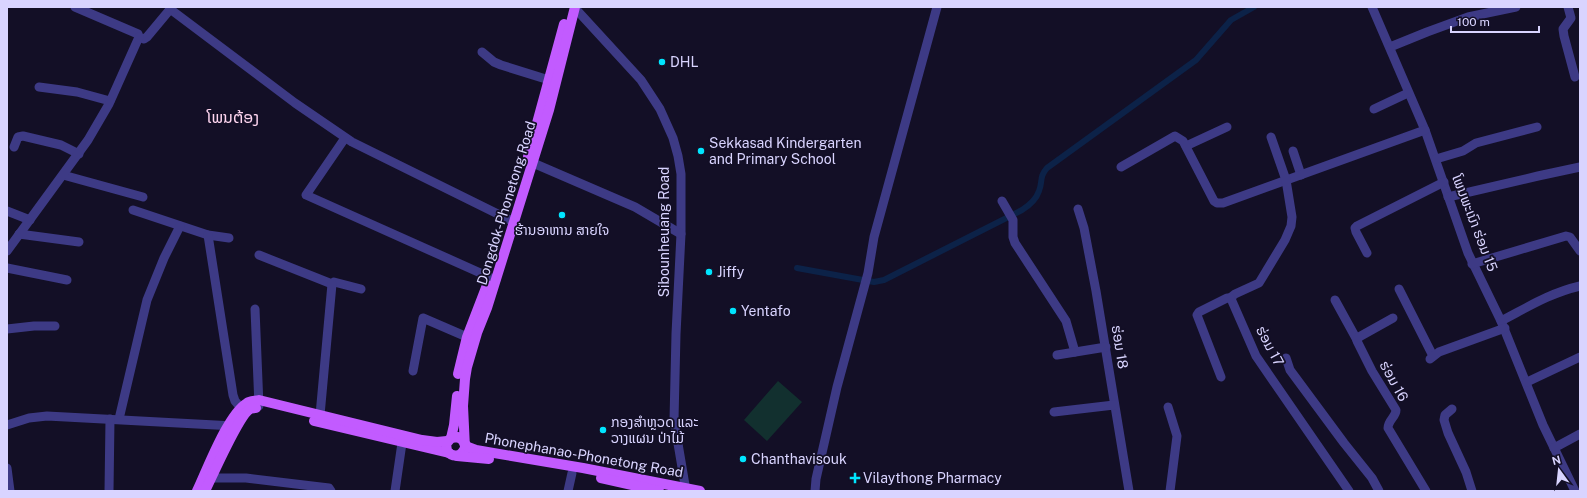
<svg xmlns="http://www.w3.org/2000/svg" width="1587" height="498" viewBox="0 0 1587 498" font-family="'Public Sans','Noto Sans Lao',sans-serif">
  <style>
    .green { fill: #12302f }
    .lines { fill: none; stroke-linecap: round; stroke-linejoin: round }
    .canal { stroke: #0c2248; stroke-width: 6 }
    .minor { stroke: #3d3a85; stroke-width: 9 }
    .major { stroke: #c25bff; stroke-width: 10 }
    .poi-dot { fill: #00e5ff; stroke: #130f26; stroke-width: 1.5 }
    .labels { text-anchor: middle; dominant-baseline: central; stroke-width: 3.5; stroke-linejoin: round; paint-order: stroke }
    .poi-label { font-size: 14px; fill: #d9d4ff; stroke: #130f26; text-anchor: start }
    .street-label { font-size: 14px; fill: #d9d4ff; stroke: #130f26 }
    .quarter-label { font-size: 16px; fill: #ffd6f0; stroke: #130f26 }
  </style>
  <rect width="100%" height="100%" fill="#130f26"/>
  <path class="green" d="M 778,381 L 802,402 L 767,441 L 744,420 Z"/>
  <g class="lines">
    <path class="canal" d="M 797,268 L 874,282 L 884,280 L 1022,210 C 1030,205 1036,200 1039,191 C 1043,181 1039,177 1047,168 L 1196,60 L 1231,20 L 1254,7"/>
    <g class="minor">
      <path d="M 75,7 L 138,34 L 139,37 L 144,39 L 147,37 L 172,7"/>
      <path d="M 574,7 L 641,80 L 660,109 L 673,138 L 678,156 L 681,174 L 681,234 L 676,334 L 674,420 L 686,491"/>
      <path d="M 1372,7 L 1425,130 L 1468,253 L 1501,321 L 1543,425 L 1575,491"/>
      <path d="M 1568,7 L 1571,18 L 1563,29 L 1564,36 L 1575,77"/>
      <path d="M 170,9 L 295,103 L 352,142 L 514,222"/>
      <path d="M 1390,47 L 1427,32 L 1468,17 L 1516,7"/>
      <path d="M 482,52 L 494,62 L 501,65 L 549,80"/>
      <path d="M 39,87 L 77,92 L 110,101"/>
      <path d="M 1374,109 L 1408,93"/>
      <path d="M 345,138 L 306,195 L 496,280"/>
      <path d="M 1186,146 L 1227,127"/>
      <path d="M 14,147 L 18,137 L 23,136 L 61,145 L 79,154"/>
      <path d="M 1293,151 L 1301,175"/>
      <path d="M 1436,159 L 1463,151 L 1476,143 L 1537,127"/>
      <path d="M 533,163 L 635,207 L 681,234"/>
      <path d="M 1121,167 L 1175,136 L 1183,141 L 1214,201 L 1217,203 L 1223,203 L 1425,130"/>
      <path d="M 63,175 L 143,197"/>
      <path d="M 1448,197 L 1538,176 L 1580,167"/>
      <path d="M 1002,201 L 1013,220 L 1013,237 L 1015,243 L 1066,321 L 1075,352"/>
      <path d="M 1078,209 L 1084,228 L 1096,291 L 1129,491"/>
      <path d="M 133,210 L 208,235 L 229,238"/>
      <path d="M 7,211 L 30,220"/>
      <path d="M 19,234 L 79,242"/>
      <path d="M 208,235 L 233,395 L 235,401 L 241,408"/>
      <path d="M 7,251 L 88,140 L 109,104 L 139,37"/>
      <path d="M 1367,253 L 1356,232 L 1355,228 L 1357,226 L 1444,182"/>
      <path d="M 259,255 L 332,284 L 334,282 L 361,289"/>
      <path d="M 1472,264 L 1566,236 L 1570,237 L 1580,251"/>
      <path d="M 7,268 L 67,280"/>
      <path d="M 1399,289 L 1433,356"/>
      <path d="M 1230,298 L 1235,294 L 1259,283 L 1285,240 L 1291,226 L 1292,217 L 1286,180 L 1271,137"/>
      <path d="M 1335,300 L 1357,340"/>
      <path d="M 255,309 L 259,406"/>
      <path d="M 1393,318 L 1359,337 L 1357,341 L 1372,371 L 1396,410 C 1396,417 1388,420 1388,428 L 1426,491"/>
      <path d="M 1501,321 C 1528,307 1550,293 1580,286"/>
      <path d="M 7,329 L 34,326 L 55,326"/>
      <path d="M 1057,355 L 1106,347"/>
      <path d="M 1286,358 L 1290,370 L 1344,443 L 1372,478 L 1379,491"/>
      <path d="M 1430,359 L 1439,352 L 1505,328"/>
      <path d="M 413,371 L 423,318 L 467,337"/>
      <path d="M 1221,377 L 1197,315 L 1199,312 L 1227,298 L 1230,298 L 1232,301 L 1256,356 L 1349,491"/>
      <path d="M 1527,382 L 1580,357"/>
      <path d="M 1168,407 L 1177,436 L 1170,491"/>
      <path d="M 1452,409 L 1445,415 L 1444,420 L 1448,433 L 1466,472 L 1472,491"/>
      <path d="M 1054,412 L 1114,405"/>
      <path d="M 320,415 L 332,284"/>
      <path d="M 119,419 L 147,300 L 164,258 L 180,226"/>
      <path d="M 7,425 L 29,418 L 47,416 L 234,426"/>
      <path d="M 1554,448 L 1580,434"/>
      <path d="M 7,468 L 10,491"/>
      <path d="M 211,478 L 246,478 L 329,488 L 331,491"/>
      <path d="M 109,491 L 110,419"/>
      <path d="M 395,491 L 402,443"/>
      <path d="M 568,491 L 572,473"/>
      <path d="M 815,491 L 816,479 L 837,387 L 868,273 L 874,237 L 937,7"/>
    </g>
    <g class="major">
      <path d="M 528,156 L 564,24"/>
      <path d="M 458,374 L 467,337 L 487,285"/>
      <path d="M 314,421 L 449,453"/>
      <path d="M 451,438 L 454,425 L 457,396"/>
      <path d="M 464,441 L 458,437 L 451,438 L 446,444 L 447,451 C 453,458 461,457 465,448 L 463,406 L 465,379 L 467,367 L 477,333 L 487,308 L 549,110 L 575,7"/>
      <path d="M 464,443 L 468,447 L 476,450 L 583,468 L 700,491"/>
      <path d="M 457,456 L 489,459"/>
      <path d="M 601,478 L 659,491"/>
      <path d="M 197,491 C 207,470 228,414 247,403 C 250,401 255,401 259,400 L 422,440 L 437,442 L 447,441"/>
      <path d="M 205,491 C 212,477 239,415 250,409 C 252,408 254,408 256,408"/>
    </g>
  </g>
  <g class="poi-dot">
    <circle cx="662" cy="62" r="4"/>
    <circle cx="701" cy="151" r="4"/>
    <circle cx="562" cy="215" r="4"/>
    <circle cx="709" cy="272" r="4"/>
    <circle cx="733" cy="311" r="4"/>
    <circle cx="603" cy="430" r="4"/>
    <circle cx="743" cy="459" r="4"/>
    <path d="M853 472h4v4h4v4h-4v4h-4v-4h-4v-4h4z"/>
  </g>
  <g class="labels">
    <g class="poi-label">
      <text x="670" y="62">DHL</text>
      <text x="709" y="143">Sekkasad Kindergarten<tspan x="709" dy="16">and Primary School</tspan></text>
      <text x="562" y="230" text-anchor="middle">ຮ້ານອາຫານ ສາຍໃຈ</text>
      <text x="717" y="272">Jiffy</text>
      <text x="741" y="311">Yentafo</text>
      <text x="611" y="422">ກອງສໍາຫຼວດ ແລະ<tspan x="611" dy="16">ວາງແຜນ ປ່າໄມ້</tspan></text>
      <text x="751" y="459">Chanthavisouk</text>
      <text x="863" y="478">Vilaythong Pharmacy</text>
    </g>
    <g class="street-label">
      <text transform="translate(506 203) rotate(-73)">Dongdok-Phonetong Road</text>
      <text transform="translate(1475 223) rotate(69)">ໂພນພະເນົາ ຮ່ອມ 15</text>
      <text transform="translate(664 232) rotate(-90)">Sibounheuang Road</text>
      <text transform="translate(1270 346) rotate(62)">ຮ່ອມ 17</text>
      <text transform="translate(1120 347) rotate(81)">ຮ່ອມ 18</text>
      <text transform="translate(1394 381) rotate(61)">ຮ່ອມ 16</text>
      <text transform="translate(584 455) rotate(10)">Phonephanao-Phonetong Road</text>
    </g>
    <g class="quarter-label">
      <text x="233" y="117">ໂພນຕ້ອງ</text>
    </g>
  </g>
  <rect width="1587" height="498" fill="none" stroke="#d9d4ff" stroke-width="16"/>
  <g transform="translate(1559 470) rotate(345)" stroke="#130f26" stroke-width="3" paint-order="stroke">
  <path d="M0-3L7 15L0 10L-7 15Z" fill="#d9d4ff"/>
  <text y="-6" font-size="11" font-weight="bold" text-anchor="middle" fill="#d9d4ff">N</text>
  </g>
  <path d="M1451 26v6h88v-6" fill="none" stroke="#d9d4ff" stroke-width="2"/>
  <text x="1457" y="26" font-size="12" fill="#d9d4ff" stroke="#130f26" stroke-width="3" paint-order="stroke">100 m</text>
</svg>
